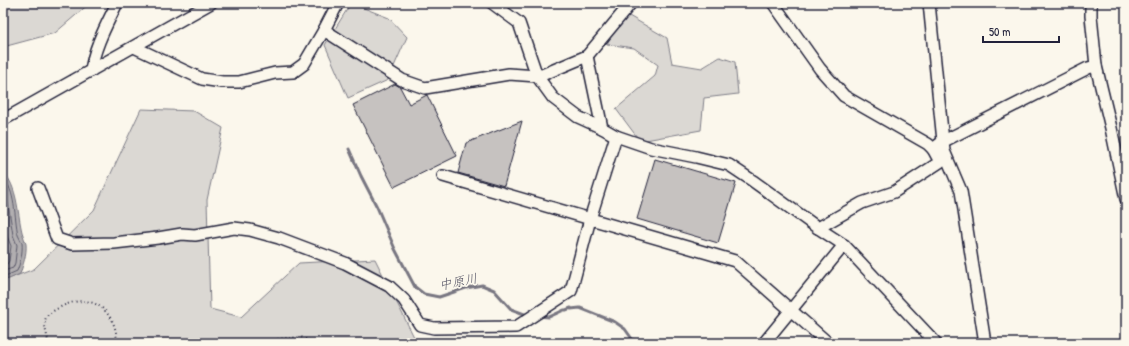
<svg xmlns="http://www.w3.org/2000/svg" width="1129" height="346" viewBox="0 0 1129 346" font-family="'Patrick Hand','Klee One',sans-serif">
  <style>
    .green { fill: #dbd8d3; stroke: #7e7d87 }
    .water { fill: #b1aeb0; stroke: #787681 }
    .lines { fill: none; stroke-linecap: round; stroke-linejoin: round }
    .shore { stroke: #5b5a6a; stroke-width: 1 }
    .stream { stroke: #787681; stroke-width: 3 }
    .building { fill: #c6c2c0; stroke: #22223b }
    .minor-casing { stroke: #22223b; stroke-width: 14 }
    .path { stroke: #22223b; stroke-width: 2; stroke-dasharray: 1 3; stroke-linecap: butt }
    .minor { stroke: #fbf7ec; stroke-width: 11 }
    .labels { text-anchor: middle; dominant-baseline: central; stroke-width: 3.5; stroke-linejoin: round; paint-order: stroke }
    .water-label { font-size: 13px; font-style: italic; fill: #545364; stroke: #fbf7ec }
  </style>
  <rect width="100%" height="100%" fill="#fbf7ec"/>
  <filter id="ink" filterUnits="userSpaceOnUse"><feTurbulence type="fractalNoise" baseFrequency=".025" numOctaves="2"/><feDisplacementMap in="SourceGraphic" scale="8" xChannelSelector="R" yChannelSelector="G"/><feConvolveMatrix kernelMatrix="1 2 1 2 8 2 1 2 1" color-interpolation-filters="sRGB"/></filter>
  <g filter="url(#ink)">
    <g class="green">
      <path d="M 3,3 L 90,3 L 55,33 L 3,47 Z"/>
      <path d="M 351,3 L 389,18 L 407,37 L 388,80 L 348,98 L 325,45 Z"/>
      <path d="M 629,16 L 667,38 L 672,63 L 702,68 L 720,57 L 735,62 L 738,94 L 704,98 L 701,130 L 640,141 L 616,109 L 655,76 L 658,65 L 634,48 L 607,44 L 615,29 Z"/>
      <path d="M 141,109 L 194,111 L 223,128 L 207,200 L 210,309 L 241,317 L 299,263 L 375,259 L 417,343 L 3,343 L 3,281 L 34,269 L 94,210 Z"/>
    </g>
    <path class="water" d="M 3,171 C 18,188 17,211 22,232 C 23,236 25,240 26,244 C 27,254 23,265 20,274 L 9,279 L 3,280 Z"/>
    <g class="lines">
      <g class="shore">
        <path d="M 3,177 C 16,192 14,216 18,235 C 19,238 21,240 22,243 C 23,252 20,264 17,271 L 8,275 L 3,276"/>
        <path d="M 3,187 L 7,197 L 13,235 L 17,245 L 15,263 L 13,268 L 7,270 L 3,271"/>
        <path d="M 3,208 L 7,236 L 11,246 L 9,261 L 7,264 L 3,265"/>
      </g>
      <g class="stream">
        <path d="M 349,149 L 361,176 L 377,207 L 395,249 L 415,287 L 424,294 L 439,297 L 466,288 L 482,285 L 494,290 L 511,309 L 527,315"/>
        <path d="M 538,316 L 549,317 L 564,310 L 566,310 L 571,308 L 571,309 L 580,308 L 615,322 L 625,329 L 635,343"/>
      </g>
    </g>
    <g class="building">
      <path d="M 395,84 L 400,87 L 409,104 L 427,95 L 457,156 L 394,187 L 353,105 Z"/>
      <path d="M 522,121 L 504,186 L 458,173 L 466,143 Z"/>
      <path d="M 655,159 L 736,183 L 718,243 L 637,219 Z"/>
    </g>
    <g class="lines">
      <defs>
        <g id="minor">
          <path d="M 492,3 L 519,23 L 537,76 L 553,98 L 578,117 L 602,128 L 616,136 L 651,148 L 696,157 L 729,165 L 753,181 L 818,228 L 844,245 L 936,343"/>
          <path d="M 773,3 L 820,69 L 844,96 L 928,144 L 933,149"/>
          <path d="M 929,3 L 944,151 L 961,191 L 985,343"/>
          <path d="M 1091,3 L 1091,16 L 1096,66 L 1111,128 L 1126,199"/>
          <path d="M 324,30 L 402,80 L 425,88 L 509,74 L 537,76 L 542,75 L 587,56 L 631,3"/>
          <path d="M 134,47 L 202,79 L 222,82 L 239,82 L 275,73 L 293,72 L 304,64 L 324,30 L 338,3"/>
          <path d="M 587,56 L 602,128"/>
          <path d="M 91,71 C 94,47 107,24 117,3"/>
          <path d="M 3,120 L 211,3"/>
          <path d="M 443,176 L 735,261 L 828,343"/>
          <path d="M 38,188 L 57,239 L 72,244 L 114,243 L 158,238 L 182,234 L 195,235 L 234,228 L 250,230 L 279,238 L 345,263 L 389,286 L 404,300 L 420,325 L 434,328 L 516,327 L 571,291 L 590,219 L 616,136"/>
          <path d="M 818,228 L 862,203 L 894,192 L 940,162 L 933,149 L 942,142 L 1088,68 L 1096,66"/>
          <path d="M 764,343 L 844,245"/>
        </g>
      </defs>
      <use href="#minor" class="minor-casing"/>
      <g class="path">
        <path d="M 48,343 C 48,336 44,328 45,321 C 46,315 50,313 55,310 C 65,304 78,299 90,302 C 107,306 119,327 116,343"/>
        <path d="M 262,343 L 278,339 L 301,337 L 314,343"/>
      </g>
      <use href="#minor" class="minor"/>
    </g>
  </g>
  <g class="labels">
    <g class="water-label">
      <text transform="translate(458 281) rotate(-11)">中原川</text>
    </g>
  </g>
  <rect width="1129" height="346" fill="none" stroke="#fbf7ec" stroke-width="16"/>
  <rect x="8" y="8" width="1113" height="330" fill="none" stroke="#22223b" stroke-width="1.5" filter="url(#ink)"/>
  <path d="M983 36v6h76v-6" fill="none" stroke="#22223b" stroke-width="2"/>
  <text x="989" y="36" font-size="12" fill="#22223b" stroke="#fbf7ec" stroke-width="3" paint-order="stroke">50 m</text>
</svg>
